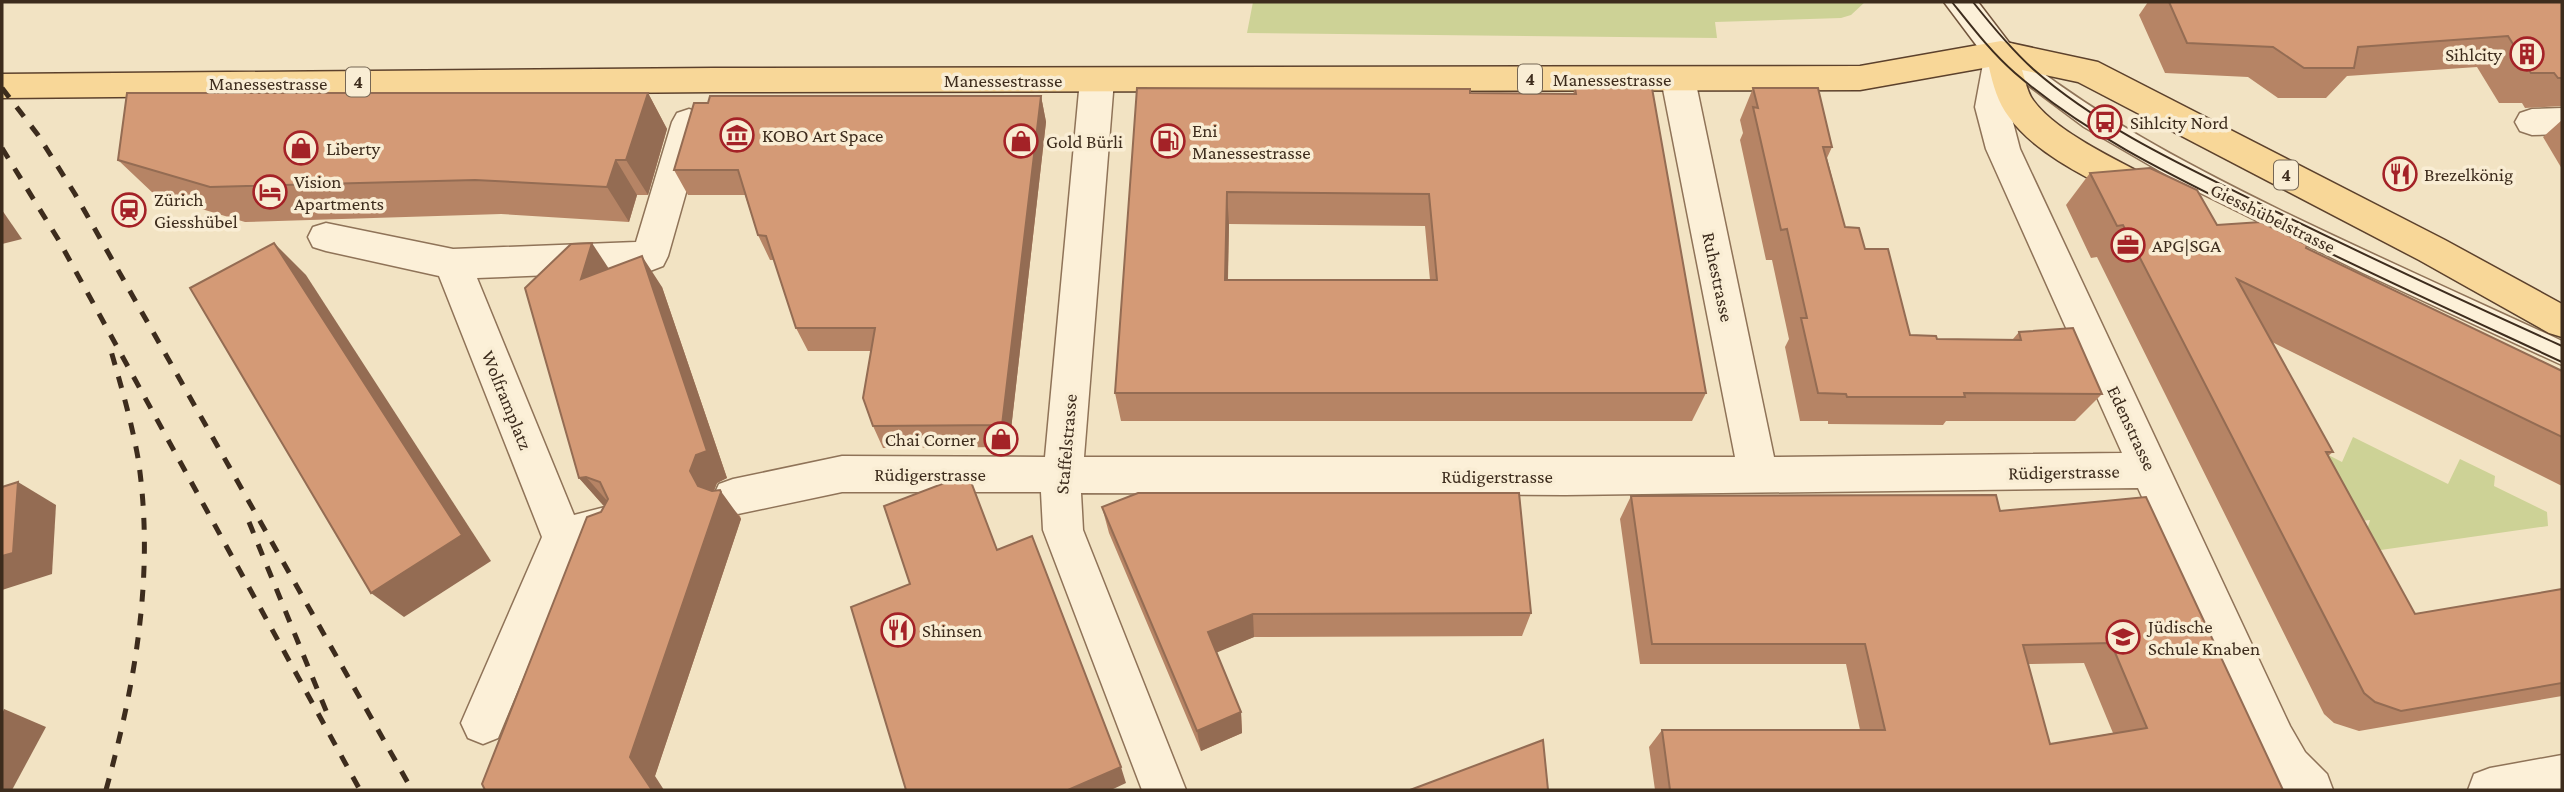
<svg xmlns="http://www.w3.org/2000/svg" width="2564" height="792" viewBox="0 0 2564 792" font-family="'Crimson Pro',serif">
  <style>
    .green { fill: #cdd296 }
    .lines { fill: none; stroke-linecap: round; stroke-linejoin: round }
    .lane-casing { stroke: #8f7358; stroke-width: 3 }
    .street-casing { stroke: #8f7358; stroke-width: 3 }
    .secondary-casing { stroke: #71543b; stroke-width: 3 }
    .primary-casing { stroke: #5c412c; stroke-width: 3 }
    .lane { fill: #fcf0d8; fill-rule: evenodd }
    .street { fill: #fcf0d8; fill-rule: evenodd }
    .secondary { fill: #fcf0d8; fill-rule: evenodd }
    .primary { fill: #f8d798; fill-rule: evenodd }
    .tram { stroke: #3d2c1d; stroke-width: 2 }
    .rail { stroke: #3d2c1d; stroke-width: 5; stroke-dasharray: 12 12; stroke-linecap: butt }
    .wall { fill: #b68465; fill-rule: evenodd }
    .shaded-wall { fill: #946c53 }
    .building { fill: #d49a76; stroke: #946c53; stroke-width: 2; fill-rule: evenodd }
    .labels { text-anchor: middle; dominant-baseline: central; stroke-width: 7; stroke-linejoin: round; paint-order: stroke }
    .shield { fill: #f9edd4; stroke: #756654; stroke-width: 2 }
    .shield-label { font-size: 18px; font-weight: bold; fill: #3d2c1d }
    .poi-label { font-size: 19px; fill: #3d2c1d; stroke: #f9edd4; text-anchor: start }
    .street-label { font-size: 19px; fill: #3d2c1d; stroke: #f9edd4 }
  </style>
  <rect width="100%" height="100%" fill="#f2e3c3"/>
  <g class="green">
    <path d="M 1253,2 L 1865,2 L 1851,15 L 1841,18 L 1715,22 L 1717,38 L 1247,33 Z"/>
    <path d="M 2291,406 L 2314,417 L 2303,442 L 2342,462 L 2353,437 L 2448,484 L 2460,459 L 2495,476 L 2494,486 L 2547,512 L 2548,526 L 2360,553 L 2370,520 L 2328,525 Z"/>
  </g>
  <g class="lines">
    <defs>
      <path id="lane" d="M 2001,44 L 2009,47 C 2093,115 2186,164 2282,211 C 2375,256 2469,298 2562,341 L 2562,365 L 2363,273 L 2182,184 L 2084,127 L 1993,59 L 1989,53 L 1993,47 Z"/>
      <g id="street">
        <path d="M 2001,41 L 2013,44 L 2017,53 L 2009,107 L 2020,149 L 2290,726 L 2305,752 L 2327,774 L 2333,790 L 2280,790 L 2258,756 L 2138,488 L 1565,495 L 1081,493 L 1083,530 L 1186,790 L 1142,790 L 1043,530 L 1041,492 L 842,492 L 733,515 L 719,510 L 713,497 L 719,484 L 733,479 L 842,456 L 1045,457 L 1080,80 L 1085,71 L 1097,68 L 1109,71 L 1114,80 L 1084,457 L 1735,457 L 1661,79 L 1666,70 L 1678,67 L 1690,70 L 1695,79 L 1774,457 L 2122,453 L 1986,149 L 1975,107 L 1985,53 L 1989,44 Z"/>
        <path d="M 2562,108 L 2562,134 L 2532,135 L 2520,131 L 2515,122 L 2520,113 L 2532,109 Z"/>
        <path d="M 689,109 L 701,113 L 706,122 L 668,256 L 663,266 L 650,271 L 477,278 L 574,515 L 609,506 L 623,511 L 629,524 L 623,537 L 576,551 L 498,738 L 483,744 L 468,738 L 461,723 L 542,537 L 439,276 L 326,251 L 313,247 L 308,237 L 313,227 L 326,223 L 453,249 L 636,242 L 672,122 L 677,113 Z"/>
        <path d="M 2562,755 L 2562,790 L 2468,790 L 2474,774 L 2490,768 Z"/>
      </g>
      <path id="secondary" d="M 1944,2 L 1978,2 L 2017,53 L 2013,62 L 2001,65 L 1989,62 Z"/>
      <path id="primary" d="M 2001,41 L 2098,62 L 2445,240 L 2562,304 L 2562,337 L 2549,333 L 2419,260 L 2078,82 L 2022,70 C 2025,79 2027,92 2033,100 C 2058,135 2130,166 2168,187 L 2174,197 L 2168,207 L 2156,211 L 2144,207 C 2101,184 2037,157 2009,117 C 1998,103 1993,85 1989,67 L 1860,90 L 714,92 L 2,98 L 2,74 L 714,68 L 1860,66 Z"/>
    </defs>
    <use href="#lane" class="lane-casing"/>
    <use href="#street" class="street-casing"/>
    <use href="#secondary" class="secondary-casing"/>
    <use href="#primary" class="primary-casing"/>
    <use href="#lane" class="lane"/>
    <use href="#street" class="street"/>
    <use href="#secondary" class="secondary"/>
    <use href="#primary" class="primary"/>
    <g class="tram">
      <path d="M 1952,2 C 1972,27 1991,52 2015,73 C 2088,136 2175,177 2260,219 C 2360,269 2461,315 2562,362"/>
      <path d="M 1973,2 C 1992,26 2011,49 2033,69 C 2105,132 2195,171 2279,213 C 2373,259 2467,303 2562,346"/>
    </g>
    <g class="rail">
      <path d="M 2,88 L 38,135 L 75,194 L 412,790"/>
      <path d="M 2,148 L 58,239 L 360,790"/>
      <path d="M 249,522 L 327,713"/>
      <path d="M 106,790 C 136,681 155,571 138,458 C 131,419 120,382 109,344"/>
    </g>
  </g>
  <g class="wall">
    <path d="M 2148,2 L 2562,2 L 2562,106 L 2525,108 L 2522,103 L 2499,103 L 2477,67 L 2347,76 L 2326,98 L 2278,98 L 2248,77 L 2165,73 L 2139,15 Z"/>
    <path d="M 1137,88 L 1470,93 L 1573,94 L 1575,88 L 1706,393 L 1692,421 L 1121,421 L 1115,393 ZM 1229,224 L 1425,226 L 1430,280 L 1228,280 Z"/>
    <path d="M 1753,88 L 1832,147 L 1827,158 L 1845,227 L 1865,249 L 1910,335 L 1937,339 L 2013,339 L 2019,332 L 2102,394 L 2075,421 L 1946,421 L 1943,425 L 1828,424 L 1828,421 L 1800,421 L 1785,347 L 1789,339 L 1772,260 L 1766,260 L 1740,140 L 1743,133 L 1740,120 Z"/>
    <path d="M 648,93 L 667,129 L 648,195 L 637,195 L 629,222 L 501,214 L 245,222 L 155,195 L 118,160 Z"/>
    <path d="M 1041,96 L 1046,122 L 1009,447 L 883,448 L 873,426 L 871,351 L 808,351 L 796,328 L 774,260 L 770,260 L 758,235 L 745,195 L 688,195 L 674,170 Z"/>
    <path d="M 2562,120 L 2562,169 L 2543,137 Z"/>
    <path d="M 2090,173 L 2217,225 L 2306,248 L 2562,371 L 2562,486 L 2272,342 L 2333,452 L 2328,456 L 2415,614 L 2562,589 L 2562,696 L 2359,731 L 2334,723 L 2324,714 L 2097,257 L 2091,258 L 2066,205 Z"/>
    <path d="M 609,268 L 662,287 L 727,478 L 717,483 L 714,491 L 740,516 L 741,519 L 655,776 L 485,790 L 605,504 L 603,505 L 579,478 Z"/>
    <path d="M 1631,496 L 2000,511 L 2283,790 L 1655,790 L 1649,747 L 1662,730 L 1860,730 L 1846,664 L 1640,664 L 1620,519 ZM 2084,663 L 2113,733 L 2050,744 L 2028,664 Z"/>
    <path d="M 1102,507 L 1531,613 L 1522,636 L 1254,637 L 1216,652 L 1241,712 L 1242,733 L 1201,751 L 1109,533 Z"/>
  </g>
  <g class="shaded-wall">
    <path d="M 648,93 L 667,129 L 648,195 L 626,160 Z"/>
    <path d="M 1041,96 L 1046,122 L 1009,447 L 1002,425 Z"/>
    <path d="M 616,160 L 637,195 L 629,222 L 607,187 Z"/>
    <path d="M 1227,192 L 1229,224 L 1227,310 L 1225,280 Z"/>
    <path d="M 2,210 L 22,239 L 2,244 Z"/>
    <path d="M 274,243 L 306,275 L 491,561 L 404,617 L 371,593 Z"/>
    <path d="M 592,243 L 613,275 L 581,279 Z"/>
    <path d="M 642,256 L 662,287 L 727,478 L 717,483 L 711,498 L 720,490 L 741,519 L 655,776 L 664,790 L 652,790 L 630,757 L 698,486 L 690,471 Z"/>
    <path d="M 586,477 L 610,504 L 603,505 L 579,478 Z"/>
    <path d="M 18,482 L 56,505 L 52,574 L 2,590 L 2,556 Z"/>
    <path d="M 1253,614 L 1254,637 L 1211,655 L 1208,632 Z"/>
    <path d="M 4,709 L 46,727 L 12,790 L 2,790 L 2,714 Z"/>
    <path d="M 1241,712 L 1242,733 L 1201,751 L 1197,731 Z"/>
    <path d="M 1121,767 L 1126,783 L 1111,790 L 1068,790 Z"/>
  </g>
  <g class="building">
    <path d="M 2169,2 L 2562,2 L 2562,78 L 2558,78 L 2554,73 L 2531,73 L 2508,36 L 2358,47 L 2354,68 L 2304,68 L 2273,47 L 2187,43 Z"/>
    <path d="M 1137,88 L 1470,89 L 1470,93 L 1576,94 L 1575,88 L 1652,88 L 1706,393 L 1115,393 ZM 1227,192 L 1429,194 L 1437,280 L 1225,280 Z"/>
    <path d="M 1753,88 L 1818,88 L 1832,147 L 1823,147 L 1845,227 L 1859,228 L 1865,249 L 1888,249 L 1910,335 L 1936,336 L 1937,339 L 2021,340 L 2019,332 L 2073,328 L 2102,394 L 1964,393 L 1965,397 L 1847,397 L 1846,394 L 1818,393 L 1801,318 L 1807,318 L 1787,229 L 1781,230 L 1753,107 L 1758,108 Z"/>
    <path d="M 127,93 L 648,93 L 626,160 L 616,160 L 607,187 L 475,180 L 210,187 L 118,160 Z"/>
    <path d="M 710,96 L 1041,96 L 1002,425 L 873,426 L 863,398 L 875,328 L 796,328 L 766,236 L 758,235 L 738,170 L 674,170 L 694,103 L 708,103 Z"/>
    <path d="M 2150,168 L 2197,190 L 2217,225 L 2261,222 L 2307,245 L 2306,248 L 2562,371 L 2562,437 L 2237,279 L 2333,452 L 2326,452 L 2415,614 L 2562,589 L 2562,683 L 2401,711 L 2375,702 L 2364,693 L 2123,225 L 2117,226 L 2090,173 Z"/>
    <path d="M 274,243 L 462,535 L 371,593 L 190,288 Z"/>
    <path d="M 592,243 L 581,279 L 642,256 L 707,451 L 696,455 L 690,471 L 698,486 L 712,491 L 720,490 L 721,492 L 630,757 L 652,790 L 485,790 L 482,784 L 587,517 L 601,512 L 608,499 L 600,482 L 586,477 L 579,478 L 525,288 L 571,244 Z"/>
    <path d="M 968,474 L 997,550 L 1032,536 L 1121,767 L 1068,790 L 906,790 L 851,607 L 910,584 L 884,506 Z"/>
    <path d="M 18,482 L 13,553 L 2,556 L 2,487 Z"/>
    <path d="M 1138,493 L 1519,493 L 1531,613 L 1253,614 L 1208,632 L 1241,712 L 1197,731 L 1102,507 Z"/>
    <path d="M 1996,495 L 2000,511 L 2146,497 L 2283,790 L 1670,790 L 1662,730 L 1885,730 L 1865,644 L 1652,644 L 1631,496 ZM 2111,643 L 2147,728 L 2050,744 L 2023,645 Z"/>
    <path d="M 1543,740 L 1548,790 L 1410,790 Z"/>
  </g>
  <defs>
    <symbol id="building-ring" viewBox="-11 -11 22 22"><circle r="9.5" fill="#f9edd4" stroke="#a42227" stroke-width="1.5"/><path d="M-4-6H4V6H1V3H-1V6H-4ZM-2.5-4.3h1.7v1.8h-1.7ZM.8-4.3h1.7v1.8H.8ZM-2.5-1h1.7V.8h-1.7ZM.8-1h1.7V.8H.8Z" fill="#a42227"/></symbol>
    <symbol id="bus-ring" viewBox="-11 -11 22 22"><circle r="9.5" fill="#f9edd4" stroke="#a42227" stroke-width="1.5"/><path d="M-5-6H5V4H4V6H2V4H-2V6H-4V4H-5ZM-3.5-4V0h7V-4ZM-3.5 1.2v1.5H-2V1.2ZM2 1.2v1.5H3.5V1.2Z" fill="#a42227"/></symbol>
    <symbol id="museum-ring" viewBox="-11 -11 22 22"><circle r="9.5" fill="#f9edd4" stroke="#a42227" stroke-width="1.5"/><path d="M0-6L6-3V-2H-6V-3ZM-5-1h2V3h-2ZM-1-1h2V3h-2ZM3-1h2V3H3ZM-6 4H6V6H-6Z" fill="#a42227"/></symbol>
    <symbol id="shop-ring" viewBox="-11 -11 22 22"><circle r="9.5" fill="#f9edd4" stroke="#a42227" stroke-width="1.5"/><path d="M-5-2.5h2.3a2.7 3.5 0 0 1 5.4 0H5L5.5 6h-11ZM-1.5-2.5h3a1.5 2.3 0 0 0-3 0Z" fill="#a42227"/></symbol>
    <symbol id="fuel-ring" viewBox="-11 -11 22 22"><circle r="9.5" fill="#f9edd4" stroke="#a42227" stroke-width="1.5"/><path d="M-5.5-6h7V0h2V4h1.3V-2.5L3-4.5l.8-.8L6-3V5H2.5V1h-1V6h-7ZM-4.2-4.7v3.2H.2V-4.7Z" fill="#a42227"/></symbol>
    <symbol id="restaurant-ring" viewBox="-11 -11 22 22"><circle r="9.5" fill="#f9edd4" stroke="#a42227" stroke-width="1.5"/><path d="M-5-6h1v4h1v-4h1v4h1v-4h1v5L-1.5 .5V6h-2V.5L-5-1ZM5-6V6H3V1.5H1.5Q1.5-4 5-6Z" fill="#a42227"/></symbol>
    <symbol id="hotel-ring" viewBox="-11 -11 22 22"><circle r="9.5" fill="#f9edd4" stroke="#a42227" stroke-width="1.5"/><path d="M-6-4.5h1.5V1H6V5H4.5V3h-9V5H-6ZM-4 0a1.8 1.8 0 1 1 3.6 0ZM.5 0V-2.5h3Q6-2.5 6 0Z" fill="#a42227"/></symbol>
    <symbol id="station-ring" viewBox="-11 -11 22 22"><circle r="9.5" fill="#f9edd4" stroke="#a42227" stroke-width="1.5"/><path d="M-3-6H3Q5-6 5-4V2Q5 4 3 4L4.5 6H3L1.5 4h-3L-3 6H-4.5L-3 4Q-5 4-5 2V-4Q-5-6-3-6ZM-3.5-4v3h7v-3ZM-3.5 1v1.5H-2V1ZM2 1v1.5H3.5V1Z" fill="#a42227"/></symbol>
    <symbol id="office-ring" viewBox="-11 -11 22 22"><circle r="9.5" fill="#f9edd4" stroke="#a42227" stroke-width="1.5"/><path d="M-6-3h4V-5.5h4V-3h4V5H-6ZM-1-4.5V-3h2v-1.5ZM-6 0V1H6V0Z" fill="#a42227"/></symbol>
    <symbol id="school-ring" viewBox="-11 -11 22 22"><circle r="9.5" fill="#f9edd4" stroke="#a42227" stroke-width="1.5"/><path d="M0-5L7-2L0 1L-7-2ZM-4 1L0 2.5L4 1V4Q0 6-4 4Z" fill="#a42227"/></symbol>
  </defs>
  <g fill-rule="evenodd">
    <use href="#building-ring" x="2508" y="35" width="38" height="38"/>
    <use href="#bus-ring" x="2086" y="103" width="38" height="38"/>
    <use href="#museum-ring" x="718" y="116" width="38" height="38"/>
    <use href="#shop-ring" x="1002" y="122" width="38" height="38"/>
    <use href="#fuel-ring" x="1149" y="122" width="38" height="38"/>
    <use href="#shop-ring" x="282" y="129" width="38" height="38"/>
    <use href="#restaurant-ring" x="2381" y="155" width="38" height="38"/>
    <use href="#hotel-ring" x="251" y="173" width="38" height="38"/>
    <use href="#station-ring" x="110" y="191" width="38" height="38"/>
    <use href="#office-ring" x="2109" y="226" width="38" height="38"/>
    <use href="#shop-ring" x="982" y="420" width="38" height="38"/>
    <use href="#restaurant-ring" x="879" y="611" width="38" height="38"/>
    <use href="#school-ring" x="2104" y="618" width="38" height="38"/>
  </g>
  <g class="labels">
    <g class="shield">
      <rect x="1518" y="64.5" width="24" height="29" rx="5"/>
      <rect x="346" y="67.5" width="24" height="29" rx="5"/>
      <rect x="2274" y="160.5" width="24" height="29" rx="5"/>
    </g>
    <g class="shield-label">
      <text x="1530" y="79">4</text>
      <text x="358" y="82">4</text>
      <text x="2286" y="175">4</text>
    </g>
    <g class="poi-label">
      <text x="2502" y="54" text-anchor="end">Sihlcity</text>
      <text x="2130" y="122">Sihlcity Nord</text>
      <text x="1192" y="130">Eni<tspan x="1192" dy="22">Manessestrasse</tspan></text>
      <text x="762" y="135">KOBO Art Space</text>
      <text x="1046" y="141">Gold Bürli</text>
      <text x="326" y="148">Liberty</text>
      <text x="2424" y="174">Brezelkönig</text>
      <text x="294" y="181">Vision<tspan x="294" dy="22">Apartments</tspan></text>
      <text x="154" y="199">Zürich<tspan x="154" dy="22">Giesshübel</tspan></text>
      <text x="2152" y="245">APG|SGA</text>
      <text x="976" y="439" text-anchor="end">Chai Corner</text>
      <text x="2148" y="626">Jüdische<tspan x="2148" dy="22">Schule Knaben</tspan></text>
      <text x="922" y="630">Shinsen</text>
    </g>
    <g class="street-label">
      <text x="1612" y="79">Manessestrasse</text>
      <text x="1003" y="80">Manessestrasse</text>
      <text x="268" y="83">Manessestrasse</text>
      <text transform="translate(2273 218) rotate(26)">Giesshübelstrasse</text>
      <text transform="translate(1718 277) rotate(78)">Ruhestrasse</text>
      <text transform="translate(507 400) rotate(68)">Wolframplatz</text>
      <text transform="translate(2132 428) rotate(65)">Edenstrasse</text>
      <text transform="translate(1066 444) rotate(-85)">Staffelstrasse</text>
      <text transform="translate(2064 472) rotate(-1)">Rüdigerstrasse</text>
      <text x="930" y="474">Rüdigerstrasse</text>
      <text x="1497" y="476">Rüdigerstrasse</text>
    </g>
  </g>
  <rect width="2564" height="792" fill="none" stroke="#3d2c1d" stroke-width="7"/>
</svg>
